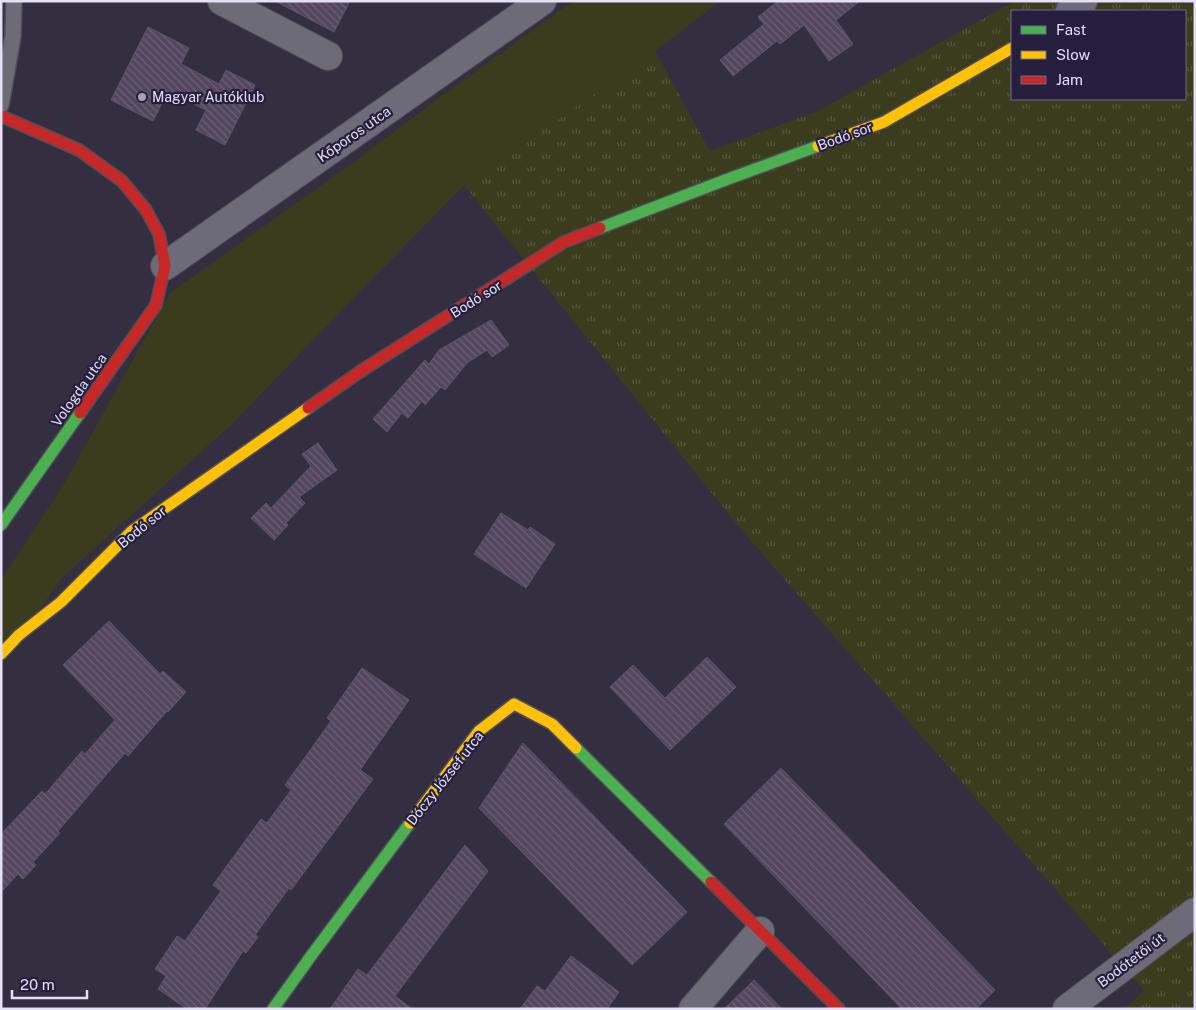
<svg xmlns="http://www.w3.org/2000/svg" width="1196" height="1010" viewBox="0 0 1196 1010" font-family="'Public Sans',sans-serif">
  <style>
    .grass { fill: url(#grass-tufts); fill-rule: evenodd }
    .green { fill: #3a3c1d }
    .building { fill: url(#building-back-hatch); stroke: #5c5765 }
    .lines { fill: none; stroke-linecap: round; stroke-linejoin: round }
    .lane-casing { stroke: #504d5c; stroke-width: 18 }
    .street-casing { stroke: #504d5c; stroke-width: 30 }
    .fast-casing { stroke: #504d5c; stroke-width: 14 }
    .slow-casing { stroke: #504d5c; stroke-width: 14 }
    .jam-casing { stroke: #504d5c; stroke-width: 14 }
    .lane { stroke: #6e6b79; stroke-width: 15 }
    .street { stroke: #6e6b79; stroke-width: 28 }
    .fast { stroke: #4caf50; stroke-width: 11 }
    .slow { stroke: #ffc107; stroke-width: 11 }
    .jam { stroke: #c62828; stroke-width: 11 }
    .poi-dot { fill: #a6a2b6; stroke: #251e3d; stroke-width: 2 }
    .labels { text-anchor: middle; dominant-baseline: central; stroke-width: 4.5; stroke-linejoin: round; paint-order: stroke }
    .poi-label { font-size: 14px; fill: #e4e0f5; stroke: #251e3d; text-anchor: start }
    .street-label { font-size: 14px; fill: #e4e0f5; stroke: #251e3d }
  </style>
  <defs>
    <pattern id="grass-tufts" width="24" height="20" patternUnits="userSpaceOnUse" patternTransform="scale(1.25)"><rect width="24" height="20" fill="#3a3c1d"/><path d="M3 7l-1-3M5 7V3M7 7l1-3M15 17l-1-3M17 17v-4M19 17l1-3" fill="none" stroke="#56583e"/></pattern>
    <pattern id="building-back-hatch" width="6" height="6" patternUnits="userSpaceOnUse" patternTransform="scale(1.25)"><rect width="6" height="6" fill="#53465e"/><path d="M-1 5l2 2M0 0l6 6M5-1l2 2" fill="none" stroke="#6c6076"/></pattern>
  </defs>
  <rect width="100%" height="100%" fill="#332f40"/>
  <path class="grass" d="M 1015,1 L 1195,1 L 1195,1009 L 1124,1009 L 1144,991 L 740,528 L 464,185 L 655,51 L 710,151 L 818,111 ZM 1012,11 L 1185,11 L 1185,99 L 1012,99 Z"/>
  <path class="green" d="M 573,1 L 721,1 L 655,51 L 464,185 L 231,425 L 62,578 L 1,664 L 1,580 L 64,484 L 170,293 L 357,160 L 423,110 Z"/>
  <g class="building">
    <path d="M 275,1 L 350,1 L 334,32 Z"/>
    <path d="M 778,1 L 860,1 L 836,20 L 853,44 L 829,61 L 804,25 L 780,44 L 777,41 L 733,76 L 720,60 L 764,24 L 758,17 Z"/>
    <path d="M 148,27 L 189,48 L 181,64 L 219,84 L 226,70 L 255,85 L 225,145 L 196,130 L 206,110 L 168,91 L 153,121 L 111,100 Z"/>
    <path d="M 491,320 L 509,345 L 492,357 L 487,350 L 467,363 L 445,390 L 441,387 L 425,405 L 422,401 L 408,418 L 402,413 L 387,432 L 373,419 L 425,360 L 429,364 L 439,350 Z"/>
    <path d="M 318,443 L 337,470 L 299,497 L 305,503 L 286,523 L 288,525 L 274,540 L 251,518 L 266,503 L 271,508 L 311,466 L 302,454 Z"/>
    <path d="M 501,513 L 528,530 L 530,527 L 555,544 L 526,588 L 474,554 Z"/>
    <path d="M 109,621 L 160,674 L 163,671 L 186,692 L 168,712 L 167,711 L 128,756 L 125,753 L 58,831 L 60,833 L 33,862 L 36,865 L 23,879 L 18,874 L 1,892 L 1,834 L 42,791 L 45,794 L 82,751 L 85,754 L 115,720 L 63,665 Z"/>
    <path d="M 707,657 L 736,687 L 670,750 L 610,687 L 633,665 L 665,698 Z"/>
    <path d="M 362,668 L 409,700 L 360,770 L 373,779 L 291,890 L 289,888 L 255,935 L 258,937 L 246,953 L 243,951 L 205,1009 L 187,1009 L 158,989 L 166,976 L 155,969 L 177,936 L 185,941 L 221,891 L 213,885 L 261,819 L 267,823 L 291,790 L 285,785 L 331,721 L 327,718 Z"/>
    <path d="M 523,743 L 687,912 L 632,965 L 479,808 Z"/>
    <path d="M 781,768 L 995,990 L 976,1009 L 902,1009 L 724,824 Z"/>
    <path d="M 465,845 L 488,871 L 395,996 L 412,1009 L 330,1009 L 358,969 L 367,975 Z"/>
    <path d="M 571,956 L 619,992 L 607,1009 L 520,1009 L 537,986 L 545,991 Z"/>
    <path d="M 754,980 L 782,1009 L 724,1009 Z"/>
  </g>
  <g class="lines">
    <defs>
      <path id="lane" d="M 1,105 L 13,36 L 14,1"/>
      <g id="street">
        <path d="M 222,1 L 328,56"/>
        <path d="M 1070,11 L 1083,1"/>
        <path d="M 165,266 L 542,1"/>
        <path d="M 693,1009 L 760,931"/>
        <path d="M 1067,1009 L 1195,912"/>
      </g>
      <g id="fast">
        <path d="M 600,228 L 728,179 L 818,146"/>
        <path d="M 1,525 L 80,413"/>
        <path d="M 576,748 L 711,882"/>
        <path d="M 273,1009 L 311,956 L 410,823"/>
      </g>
      <g id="slow">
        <path d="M 818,146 L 884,122 L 1012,48"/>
        <path d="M 1,654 L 19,635 L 61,602 L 132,531 L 308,408"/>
        <path d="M 410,823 L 479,731 L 514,704 L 552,724 L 576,748"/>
      </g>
      <g id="jam">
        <path d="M 1,116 L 79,150 L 122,181 L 146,210 L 159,234 L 165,266 L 156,305 L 80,413"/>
        <path d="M 308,408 L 361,371 L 564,242 L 600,228"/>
        <path d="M 711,882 L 839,1009"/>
      </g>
    </defs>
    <use href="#lane" class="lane-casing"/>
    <use href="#street" class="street-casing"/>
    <use href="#fast" class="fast-casing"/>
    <use href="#slow" class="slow-casing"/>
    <use href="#jam" class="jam-casing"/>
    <use href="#lane" class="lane"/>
    <use href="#street" class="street"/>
    <use href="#fast" class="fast"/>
    <use href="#slow" class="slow"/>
    <use href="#jam" class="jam"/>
  </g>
  <circle class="poi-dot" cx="142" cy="97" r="5"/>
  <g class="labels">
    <g class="poi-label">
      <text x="152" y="97">Magyar Autóklub</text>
    </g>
    <g class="street-label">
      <text transform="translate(354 134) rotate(-35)">Kőporos utca</text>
      <text transform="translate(845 136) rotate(-20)">Bodó sor</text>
      <text transform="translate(476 299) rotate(-32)">Bodó sor</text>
      <text transform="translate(79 390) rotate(-55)">Vologda utca</text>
      <text transform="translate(142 527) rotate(-39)">Bodó sor</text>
      <text transform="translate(445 778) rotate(-52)">Dóczy József utca</text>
      <text transform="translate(1131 960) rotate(-37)">Bodótetői út</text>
    </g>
  </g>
  <rect width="1196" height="1010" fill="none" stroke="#e4e0f5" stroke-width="5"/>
  <rect x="1011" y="10" width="175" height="90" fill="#251e3d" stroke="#716c87"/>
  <rect x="1021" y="26" width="25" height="8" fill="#4caf50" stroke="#716c87"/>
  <text x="1056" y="35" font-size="15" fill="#e4e0f5">Fast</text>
  <rect x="1021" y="51" width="25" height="8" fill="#ffc107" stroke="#716c87"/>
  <text x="1056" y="60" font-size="15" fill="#e4e0f5">Slow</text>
  <rect x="1021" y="76" width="25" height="8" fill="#c62828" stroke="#716c87"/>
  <text x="1056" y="85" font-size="15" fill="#e4e0f5">Jam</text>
  <path d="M12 990v8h75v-8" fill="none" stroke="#e4e0f5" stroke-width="2.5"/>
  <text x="20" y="990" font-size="15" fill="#e4e0f5" stroke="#251e3d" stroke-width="4" paint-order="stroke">20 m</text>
</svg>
